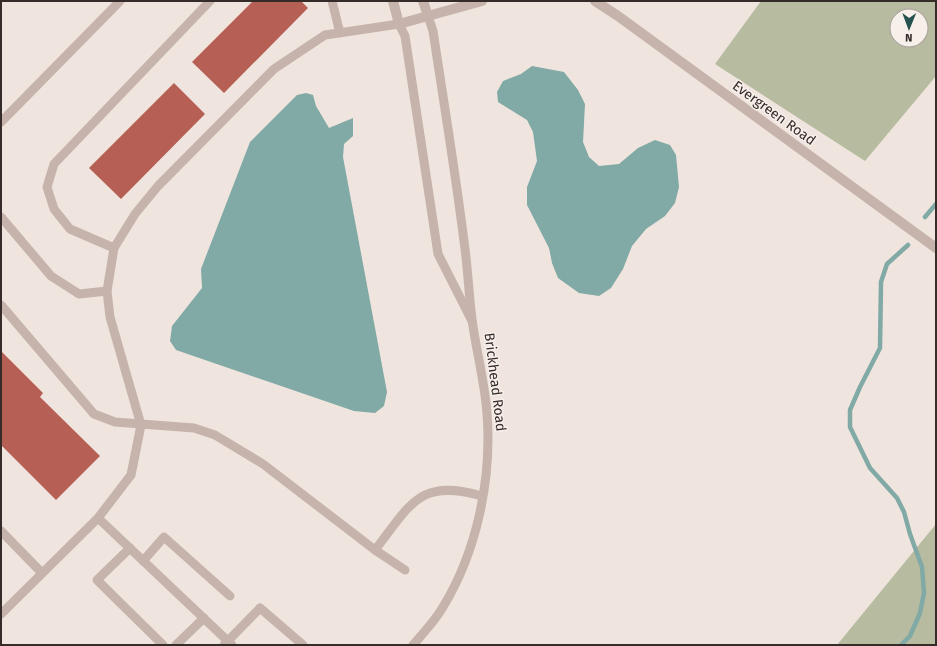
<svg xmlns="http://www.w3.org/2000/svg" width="937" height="646" viewBox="0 0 937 646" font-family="'Fira Sans',sans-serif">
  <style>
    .green { fill: #b7bca0; fill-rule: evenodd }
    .water { fill: #81a9a5 }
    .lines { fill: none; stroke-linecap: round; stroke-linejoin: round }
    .stream { stroke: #81a9a5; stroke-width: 4.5 }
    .building { fill: #b65f55 }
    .lane { stroke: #c6b4ac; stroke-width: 9 }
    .street { stroke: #c6b4ac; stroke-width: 10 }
    .labels { text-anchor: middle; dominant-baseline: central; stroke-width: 3; stroke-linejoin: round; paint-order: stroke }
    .street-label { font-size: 14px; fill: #352c2a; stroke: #f7efea }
  </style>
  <rect width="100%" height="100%" fill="#efe5de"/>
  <g class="green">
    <path d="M 761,1 L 936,1 L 936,76 L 865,161 L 715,64 ZM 897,16 L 921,16 L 921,40 L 897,40 Z"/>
    <path d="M 936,524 L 936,645 L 837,645 Z"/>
  </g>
  <g class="water">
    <path d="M 532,66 L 564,72 L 578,90 L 585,104 L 583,142 L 589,157 L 599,166 L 619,164 L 638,148 L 655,140 L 670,145 L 676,155 L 679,187 L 675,203 L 665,216 L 646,229 L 632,246 L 623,269 L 611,288 L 599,296 L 579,293 L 558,278 L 552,263 L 549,248 L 527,205 L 527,187 L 537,161 L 533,132 L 527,120 L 498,102 L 497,92 L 503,81 L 521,74 Z"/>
    <path d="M 306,93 L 313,95 L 316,106 L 329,128 L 353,118 L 353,136 L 344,144 L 343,157 L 387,392 L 384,406 L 375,413 L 354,411 L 176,350 L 170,341 L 172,326 L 202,288 L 201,269 L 250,142 L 297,95 Z"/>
  </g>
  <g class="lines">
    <g class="stream">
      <path d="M 925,217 L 936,204"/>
      <path d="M 901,645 L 910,636 L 920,613 L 924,593 L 922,567 L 910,534 L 904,512 L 897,498 L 870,468 L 850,427 L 850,410 L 860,387 L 880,348 L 881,282 L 887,264 L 908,245"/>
    </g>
  </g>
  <g class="building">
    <path d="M 253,1 L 301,1 L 308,8 L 224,93 L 192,62 Z"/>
    <path d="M 174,83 L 205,114 L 121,199 L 89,168 Z"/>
    <path d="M 1,351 L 43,393 L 40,397 L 100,456 L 56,500 L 1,445 Z"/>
  </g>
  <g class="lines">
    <g class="lane">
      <path d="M 332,1 L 340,33"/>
      <path d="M 1,122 L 120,1"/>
      <path d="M 1,217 L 51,276 L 79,294 L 107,291"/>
      <path d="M 114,248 L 70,229 L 54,209 L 47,187 L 54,164 L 210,1"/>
      <path d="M 1,305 L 94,414 L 115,422 L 194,428 L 215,435 L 263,464 L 375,550 C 411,504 419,478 482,496"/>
      <path d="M 98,518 L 232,645"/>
      <path d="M 1,531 L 42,573"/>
      <path d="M 130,548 L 97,580 L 163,645"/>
      <path d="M 375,550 L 405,570"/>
      <path d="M 143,561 L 164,537 L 230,596"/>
      <path d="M 1,614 L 98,518 L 131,475 L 141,425 L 110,317 L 107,291 L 114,248 L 135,214 L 158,186 L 274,69 L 325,35 L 399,24 L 405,36 L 438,254 L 472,321"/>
      <path d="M 176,645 L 204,618"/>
      <path d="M 224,645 L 260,608 L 303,645"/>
      <path d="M 413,645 C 423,633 435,621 443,607 C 477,551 492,479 487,414 C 485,382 476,351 472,319 C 469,296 468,272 465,249 C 456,176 444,104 433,31 L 428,16"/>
    </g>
    <g class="street">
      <path d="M 393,1 L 399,24 L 482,1"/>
      <path d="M 423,1 L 428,16"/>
      <path d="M 595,1 L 618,16 L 936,248"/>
    </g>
  </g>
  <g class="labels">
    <g class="street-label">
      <text transform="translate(774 113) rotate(36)">Evergreen Road</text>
      <text transform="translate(495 382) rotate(83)">Brickhead Road</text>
    </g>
  </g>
  <rect width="937" height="646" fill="none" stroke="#352c2a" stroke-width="4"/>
  <g transform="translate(909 28) rotate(181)"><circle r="19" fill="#f7efea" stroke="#a9a19d"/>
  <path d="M0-3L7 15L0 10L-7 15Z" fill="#25514e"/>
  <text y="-6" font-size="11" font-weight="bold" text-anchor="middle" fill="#352c2a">N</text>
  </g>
</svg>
